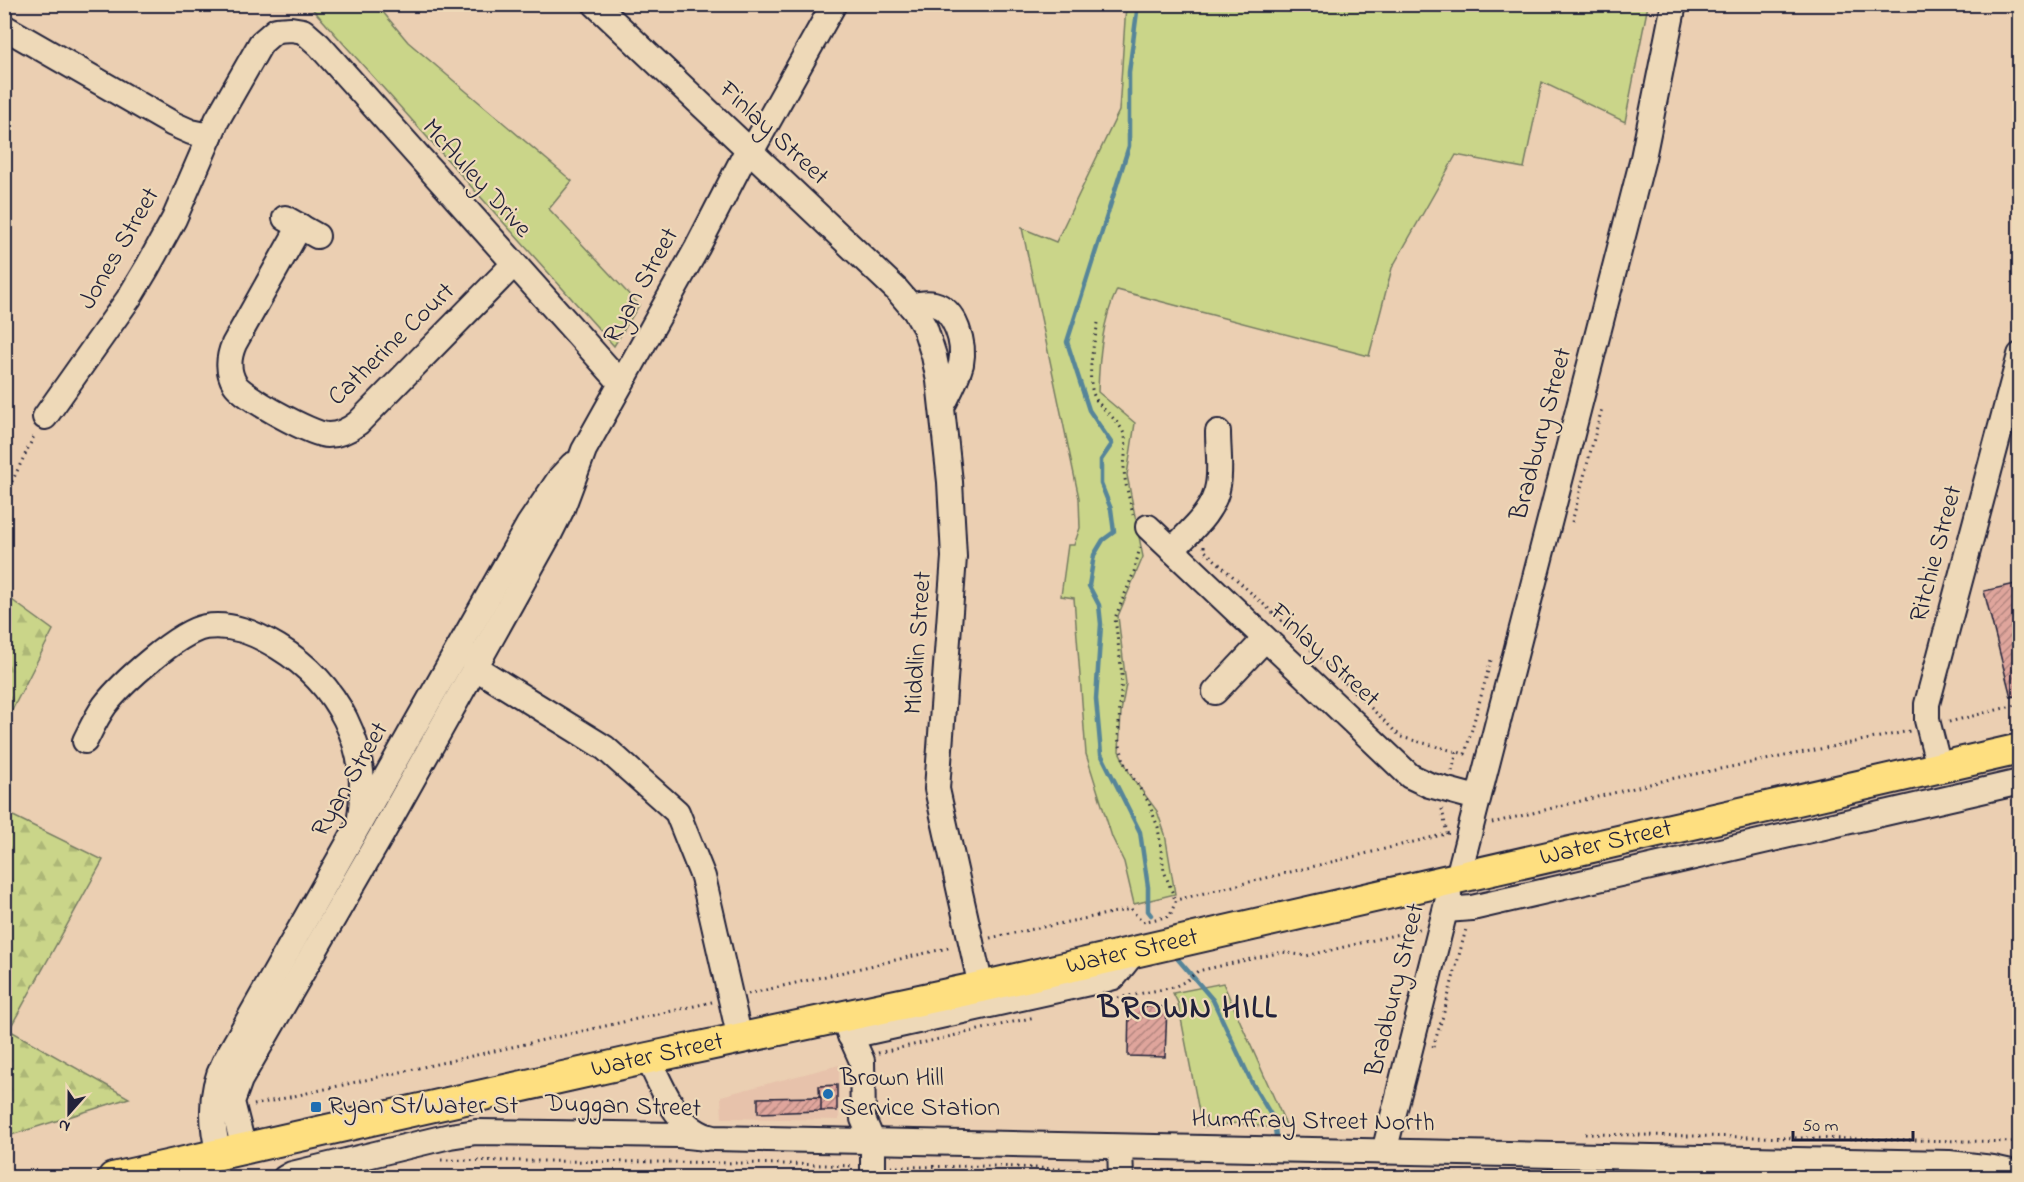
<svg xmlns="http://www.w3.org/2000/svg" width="2024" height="1182" viewBox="0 0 2024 1182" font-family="'Indie Flower',sans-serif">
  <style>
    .built { fill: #e7c2ab }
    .green { fill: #cad589; stroke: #767c62; stroke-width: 1.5 }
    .forest { fill: url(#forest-firs); stroke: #767c62; stroke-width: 1.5 }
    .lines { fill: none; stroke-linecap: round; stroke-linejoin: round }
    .stream { stroke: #568599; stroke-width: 4.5 }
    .building { fill: url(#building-hatch); stroke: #22223b; stroke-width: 1.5 }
    .minor-casing { stroke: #22223b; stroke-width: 28 }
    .major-casing { stroke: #22223b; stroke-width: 34 }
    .path { stroke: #22223b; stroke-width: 3; stroke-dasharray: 1.5 4.5; stroke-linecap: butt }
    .minor { stroke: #eed9b8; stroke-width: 24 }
    .major { stroke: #fedf80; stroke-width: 30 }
    .poi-dot { fill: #1f6fb2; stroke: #eed9b8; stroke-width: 2 }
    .labels { text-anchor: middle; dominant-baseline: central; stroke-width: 4.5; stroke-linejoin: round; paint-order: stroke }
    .street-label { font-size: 26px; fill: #22223b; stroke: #eed9b8 }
    .poi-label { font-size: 26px; fill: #22223b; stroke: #eed9b8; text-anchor: start }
    .district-label { font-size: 32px; font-weight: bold; letter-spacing: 1.5px; fill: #22223b; stroke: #eed9b8 }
  </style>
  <defs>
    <pattern id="forest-firs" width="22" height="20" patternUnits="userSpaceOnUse" patternTransform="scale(1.5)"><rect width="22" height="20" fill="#cad589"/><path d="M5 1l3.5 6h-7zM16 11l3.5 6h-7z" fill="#adb777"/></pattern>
    <pattern id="building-hatch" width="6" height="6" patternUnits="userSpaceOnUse" patternTransform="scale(1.5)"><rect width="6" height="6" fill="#dfa59c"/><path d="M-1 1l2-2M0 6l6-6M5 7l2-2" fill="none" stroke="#b48680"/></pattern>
  </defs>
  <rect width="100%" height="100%" fill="#ebcfb2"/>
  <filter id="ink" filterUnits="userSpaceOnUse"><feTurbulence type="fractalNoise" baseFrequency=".0167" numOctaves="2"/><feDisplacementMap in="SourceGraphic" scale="12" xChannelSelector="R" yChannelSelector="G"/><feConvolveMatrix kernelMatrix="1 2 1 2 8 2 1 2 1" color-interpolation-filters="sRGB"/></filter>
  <g filter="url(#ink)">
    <path class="built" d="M 839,1065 L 839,1120 L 722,1118 L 721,1096 Z"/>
    <g class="green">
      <path d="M 309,5 L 377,5 L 408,42 L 572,181 L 549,209 L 639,305 L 614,346 Z"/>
      <path d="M 1126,5 L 1648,5 L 1625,122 L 1542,82 L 1524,168 L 1456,155 L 1392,268 L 1369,356 L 1117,290 C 1102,321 1099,358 1098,392 L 1135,423 L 1127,475 L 1143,557 L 1118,616 L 1126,684 L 1121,712 L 1119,751 L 1131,776 L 1157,811 L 1165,834 L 1175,894 L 1134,904 L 1124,862 L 1112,837 L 1086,754 L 1074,598 L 1061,596 L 1068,545 L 1074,545 L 1080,528 L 1079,498 L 1022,228 L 1056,242 L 1119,111 Z"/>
      <path d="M 1223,983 L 1287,1127 L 1268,1127 L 1238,1123 L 1202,1127 L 1178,1003 L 1173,993 Z"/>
    </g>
    <g class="forest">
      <path d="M 5,595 L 53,630 L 5,724 Z"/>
      <path d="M 5,812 L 103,860 L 9,1030 L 129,1098 L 5,1137 Z"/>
    </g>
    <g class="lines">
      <g class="stream">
        <path d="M 1138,4 L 1129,72 L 1129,146 L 1067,342 L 1089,410 L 1112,444 L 1101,460 L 1101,484 L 1111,509 L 1114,532 L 1103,540 L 1094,555 L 1089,586 L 1099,605 L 1101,624 L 1096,699 L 1101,754 L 1140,832 L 1148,887 L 1148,911 L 1151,915"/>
        <path d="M 1176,957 L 1213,1000 L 1252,1083 L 1274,1120 L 1276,1136"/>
      </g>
    </g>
    <g class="building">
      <path d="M 2020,583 L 2020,695 L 2011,697 L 1984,591 Z"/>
      <path d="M 1129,1006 L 1167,1007 L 1165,1057 L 1128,1056 Z"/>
      <path d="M 837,1085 L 837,1111 L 820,1111 L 819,1086 Z"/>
      <path d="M 821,1097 L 821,1111 L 758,1113 L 758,1098 Z"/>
    </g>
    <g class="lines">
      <defs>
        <g id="minor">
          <path d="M 595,4 L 897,290 L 915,311 L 925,328 L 934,356 L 939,381 L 950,482 L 954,557 L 937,789 L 981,987"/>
          <path d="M 4,27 L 173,124 L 191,132 L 210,136"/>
          <path d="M 751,152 L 834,4"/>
          <path d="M 285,218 L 317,236"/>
          <path d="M 300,226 L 234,344 C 228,358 227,371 235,384 C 243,397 312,435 328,435 C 340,435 349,430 358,423 L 514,264"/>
          <path d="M 911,306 C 918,304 926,302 934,304 C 956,310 965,344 961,364 C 957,379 949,393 942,407"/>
          <path d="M 45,417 L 129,298 L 147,268 L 174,219 L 217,120 L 261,43 L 276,30 L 291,29 L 303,31 L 319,45 L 621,383"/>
          <path d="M 1148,527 L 1410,776 L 1429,785 L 1477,798"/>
          <path d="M 1172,550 C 1190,531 1214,512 1218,485 C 1221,468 1218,450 1218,432"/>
          <path d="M 469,656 L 473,659 L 476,668 L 605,748 L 677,812 L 703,877 L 740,1039"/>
          <path d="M 1215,692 L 1265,639"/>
          <path d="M 85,741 C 91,729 97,716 105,705 C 122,683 178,632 205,627 C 232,623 255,633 278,647 C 337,683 371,746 360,817"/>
          <path d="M 1939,767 L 1927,720 L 1927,704 L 2020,355"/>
          <path d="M 1458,877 L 1643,158 L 1674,4"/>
          <path d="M 1446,910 L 1472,908 L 2020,782"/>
          <path d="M 844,1021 L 862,1061 L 863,1119 L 873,1142 L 873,1178"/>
          <path d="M 850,1036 L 1107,979 L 1114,977 L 1135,951"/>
          <path d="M 648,1058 C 662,1087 678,1132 714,1138 L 1949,1163 L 1993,1168 L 2020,1174"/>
          <path d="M 1120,1147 L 1121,1178"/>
          <path d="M 244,1149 L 232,1102 L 240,1080 L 382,834 L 549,535 L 562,509 L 584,450 L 697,248 L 748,149"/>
          <path d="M 1384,1152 L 1449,895"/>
          <path d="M 219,1155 C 211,1124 209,1092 224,1063 L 529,524 L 560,478 L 572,465"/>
          <path d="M 285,1178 L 292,1174 L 450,1136 L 476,1132 L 678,1135 L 706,1138"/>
        </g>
        <g id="major">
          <path id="s1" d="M 113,1178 L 648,1058 L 981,987 L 2020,749"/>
        </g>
      </defs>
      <use href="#minor" class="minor-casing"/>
      <use href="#major" class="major-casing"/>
      <g class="path">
        <path d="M 1098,323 C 1094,343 1084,383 1097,401 C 1106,413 1121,422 1125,437 C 1127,447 1124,459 1124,470 C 1125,485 1130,500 1133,515"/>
        <path d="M 4,498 L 35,434"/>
        <path d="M 1572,522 L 1602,408"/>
        <path d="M 1204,546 L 1204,550 L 1295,633"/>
        <path d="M 1140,547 L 1134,572 L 1115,618 L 1122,675 L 1118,738 L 1125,765 L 1149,803 L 1154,817 L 1158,827 L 1164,871 L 1176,902"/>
        <path d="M 1302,641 L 1401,737 L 1465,754 L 1491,660"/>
        <path d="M 1949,722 L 2020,704"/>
        <path d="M 1452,771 L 1457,752"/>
        <path d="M 1442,809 L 1447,834"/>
        <path d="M 1492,823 L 1670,779 L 1910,731"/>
        <path d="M 990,938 L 1131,909 L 1142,922 L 1170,916 L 1176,900 L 1450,833"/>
        <path d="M 748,994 L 952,947"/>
        <path d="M 1118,998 L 1174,987 L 1186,981 L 1198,971 L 1282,952 L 1306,956 L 1420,929"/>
        <path d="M 1433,1047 L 1443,1016 L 1466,929"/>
        <path d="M 878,1053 L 1035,1017"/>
        <path d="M 254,1105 L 712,1002"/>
        <path d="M 1585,1134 L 2020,1142"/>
        <path d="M 441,1160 C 579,1162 717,1161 854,1166"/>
        <path d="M 891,1167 L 994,1166 L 1103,1171"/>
        <path d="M 1139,1174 L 1167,1171 L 1333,1172"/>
        <path d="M 1456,1175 L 1539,1178"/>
      </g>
      <use href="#minor" class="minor"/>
      <use href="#major" class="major"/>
    </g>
  </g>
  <g class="poi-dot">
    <circle cx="828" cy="1094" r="6"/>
    <rect x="310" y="1101" width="12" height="12" rx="3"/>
  </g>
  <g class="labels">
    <g class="street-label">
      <text transform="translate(773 134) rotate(43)">Finlay Street</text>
      <text transform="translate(476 179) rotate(48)">McAuley Drive</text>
      <text transform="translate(120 249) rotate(-60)">Jones Street</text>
      <text transform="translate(642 286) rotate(-61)">Ryan Street</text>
      <text transform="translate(392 345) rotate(-44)">Catherine Court</text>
      <text transform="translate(1542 434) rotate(-75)">Bradbury Street</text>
      <text transform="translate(1937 554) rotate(-75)">Ritchie Street</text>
      <text transform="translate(919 643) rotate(-86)">Middlin Street</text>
      <text transform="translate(1324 656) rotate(43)">Finlay Street</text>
      <text transform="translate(351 780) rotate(-60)">Ryan Street</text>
      <text stroke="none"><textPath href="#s1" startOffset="1530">Water Street</textPath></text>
      <text stroke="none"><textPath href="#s1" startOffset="1044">Water Street</textPath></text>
      <text transform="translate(1396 990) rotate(-76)">Bradbury Street</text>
      <text stroke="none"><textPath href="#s1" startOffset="558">Water Street</textPath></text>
      <text transform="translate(623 1107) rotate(2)">Duggan Street</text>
      <text transform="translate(1313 1122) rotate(1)">Humffray Street North</text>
    </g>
    <g class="poi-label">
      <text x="840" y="1079">Brown Hill<tspan x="840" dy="30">Service Station</tspan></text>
      <text x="328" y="1107">Ryan St/Water St</text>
    </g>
    <g class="district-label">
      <text x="1188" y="1009">BROWN HILL</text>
    </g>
  </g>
  <rect width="2024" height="1182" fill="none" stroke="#eed9b8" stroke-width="24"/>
  <rect x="12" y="12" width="2000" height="1158" fill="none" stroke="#22223b" stroke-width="2" filter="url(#ink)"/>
  <g transform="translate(69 1113) rotate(201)" stroke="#eed9b8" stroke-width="4.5" paint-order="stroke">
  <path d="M0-4.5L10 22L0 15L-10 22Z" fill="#22223b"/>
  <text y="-9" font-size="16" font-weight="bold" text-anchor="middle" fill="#22223b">N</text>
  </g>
  <path d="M1793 1131v9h120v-9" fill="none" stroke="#22223b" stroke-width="3"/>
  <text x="1802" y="1131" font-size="18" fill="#22223b" stroke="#eed9b8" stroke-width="4.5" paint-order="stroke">50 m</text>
</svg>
